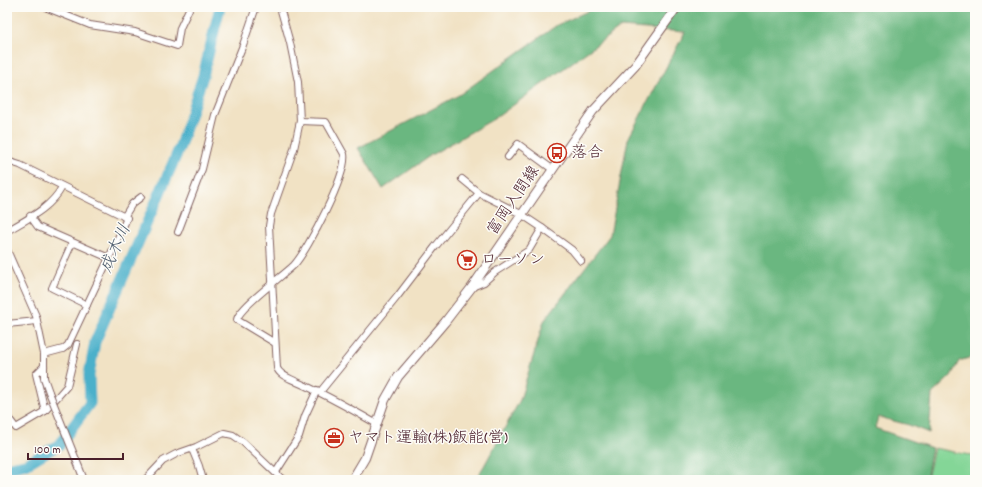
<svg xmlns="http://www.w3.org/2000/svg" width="982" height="487" viewBox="0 0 982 487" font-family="Dekko,'Klee One',sans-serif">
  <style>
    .green { fill: #84d697; stroke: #677a61 }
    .forest { fill: #6bb780; stroke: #5a6b56 }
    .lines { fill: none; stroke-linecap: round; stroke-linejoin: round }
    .river { stroke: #4bb0ca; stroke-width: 11 }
    .street-casing { stroke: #846361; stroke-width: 8 }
    .secondary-casing { stroke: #846361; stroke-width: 10 }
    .street { stroke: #fff; stroke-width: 6 }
    .secondary { stroke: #fff; stroke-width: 8 }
    .street-bridge-casing { stroke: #846361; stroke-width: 8; stroke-linecap: butt }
    .street-bridge { stroke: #fff; stroke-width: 6 }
    .labels { text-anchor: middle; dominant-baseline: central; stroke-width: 3; stroke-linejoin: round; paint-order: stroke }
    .poi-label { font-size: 16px; fill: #4a1f2b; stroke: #fdfcf7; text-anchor: start }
    .street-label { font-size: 16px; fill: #4a1f2b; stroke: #fdfcf7 }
    .water-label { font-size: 17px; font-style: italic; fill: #4a596b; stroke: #fdfcf7 }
  </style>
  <rect width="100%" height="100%" fill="#fdfcf7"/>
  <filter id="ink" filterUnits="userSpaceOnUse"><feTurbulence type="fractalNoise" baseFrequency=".025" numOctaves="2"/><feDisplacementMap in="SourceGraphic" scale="8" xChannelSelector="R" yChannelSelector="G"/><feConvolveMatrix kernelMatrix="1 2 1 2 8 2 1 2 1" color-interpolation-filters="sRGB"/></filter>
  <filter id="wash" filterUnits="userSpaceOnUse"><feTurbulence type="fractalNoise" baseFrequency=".012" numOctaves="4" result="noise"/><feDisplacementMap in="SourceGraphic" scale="16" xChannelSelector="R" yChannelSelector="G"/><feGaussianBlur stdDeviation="0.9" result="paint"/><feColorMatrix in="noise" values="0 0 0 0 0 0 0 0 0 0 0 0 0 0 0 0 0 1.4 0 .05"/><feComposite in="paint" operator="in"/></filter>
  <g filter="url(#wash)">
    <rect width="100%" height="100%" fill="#f1e2c4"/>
    <path class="green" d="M 934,448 L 975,456 L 975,480 L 927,479 Z"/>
    <path class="forest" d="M 597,7 L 975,7 L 975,356 L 959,361 L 951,376 L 932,394 L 929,433 L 909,425 L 878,417 L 875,428 L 932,448 L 926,480 L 475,480 L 484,466 L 520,400 L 544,321 L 610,235 L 628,139 L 685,32 L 621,27 L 497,117 L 431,155 L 383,189 L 358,148 L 459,95 L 557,25 Z"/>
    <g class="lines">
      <path class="river" d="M 7,468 L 26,464 L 60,444 L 90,403 L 89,375 L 95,342 L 179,149 L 203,76 L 220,7"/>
    </g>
  </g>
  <g filter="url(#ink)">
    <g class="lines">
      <defs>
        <g id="street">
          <path d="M 45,7 L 90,25 L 135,32 L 177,46 L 180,28 L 190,7"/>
          <path d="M 280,7 L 290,43 L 298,82 L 300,121 L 294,149 L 271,214 L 269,226 L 277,368 C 280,376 290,378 297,382 C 325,394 351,409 377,424"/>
          <path d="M 508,157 L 518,144 L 552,169"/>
          <path d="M 7,161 L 20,165 L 127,218 L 109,258 L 68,345 L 63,349 L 44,354"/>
          <path d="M 462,179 L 479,193 L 521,214 L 542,228 L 572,250 L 581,261"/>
          <path d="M 30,216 L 38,227 L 109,258"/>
          <path d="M 124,217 L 132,204 L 141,197"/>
          <path d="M 7,231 C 27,219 51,208 62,187"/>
          <path d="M 178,232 L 202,169 L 215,115 L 243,45 L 256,7"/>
          <path d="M 72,243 L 52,288 L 87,305"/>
          <path d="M 7,250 L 36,316 L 44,354 L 44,378 L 49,392"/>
          <path d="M 472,287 L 484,282 L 495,272 L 529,250 L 542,228"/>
          <path d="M 7,324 L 37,321"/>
          <path d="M 275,343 L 237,320 C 238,308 283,276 294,265 C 308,250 348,173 344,154 L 326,122 L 300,121"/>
          <path d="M 320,392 L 397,297 L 435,247 L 479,193"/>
          <path d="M 45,411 L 67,386 L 77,344"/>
          <path d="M 7,416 L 16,428 L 45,411 L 36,374 L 44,366"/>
          <path d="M 192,449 L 199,466 L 203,480"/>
          <path d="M 79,467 L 84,480"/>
          <path d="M 276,472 L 299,436 L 305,416 L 317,390"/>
          <path d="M 145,480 L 163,461 L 176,454 L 196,447 L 224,433 L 233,435 L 243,442 L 283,480"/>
        </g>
        <path id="secondary" d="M 352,480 L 365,458 L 385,400 L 398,377 L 445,322 L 472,287 L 593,111 L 635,66 L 677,7"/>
      </defs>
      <use href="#street" class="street-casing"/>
      <use href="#secondary" class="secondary-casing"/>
      <use href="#street" class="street"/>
      <use href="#secondary" class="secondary"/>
      <defs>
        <path id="street-bridge" d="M 49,392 L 79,467"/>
      </defs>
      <use href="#street-bridge" class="street-bridge-casing"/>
      <use href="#street-bridge" class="street-bridge"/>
    </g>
  </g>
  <defs>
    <symbol id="bus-ring" viewBox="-11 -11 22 22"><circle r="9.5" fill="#fdfcf7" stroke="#c8321e" stroke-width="1.5"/><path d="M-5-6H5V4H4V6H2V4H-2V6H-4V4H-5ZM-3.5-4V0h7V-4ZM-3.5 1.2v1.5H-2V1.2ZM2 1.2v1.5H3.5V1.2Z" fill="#c8321e"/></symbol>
    <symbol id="supermarket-ring" viewBox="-11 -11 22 22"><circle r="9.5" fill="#fdfcf7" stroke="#c8321e" stroke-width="1.5"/><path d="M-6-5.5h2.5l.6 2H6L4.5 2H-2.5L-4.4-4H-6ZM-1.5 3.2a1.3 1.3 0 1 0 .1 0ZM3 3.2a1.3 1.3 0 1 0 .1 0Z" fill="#c8321e"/></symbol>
    <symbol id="office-ring" viewBox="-11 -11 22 22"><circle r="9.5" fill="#fdfcf7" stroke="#c8321e" stroke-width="1.5"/><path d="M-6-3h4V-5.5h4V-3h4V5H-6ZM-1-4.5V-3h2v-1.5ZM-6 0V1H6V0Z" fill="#c8321e"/></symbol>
  </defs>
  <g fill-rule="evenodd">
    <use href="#bus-ring" x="546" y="142" width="22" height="22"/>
    <use href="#supermarket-ring" x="456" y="249" width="22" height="22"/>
    <use href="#office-ring" x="323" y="427" width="22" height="22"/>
  </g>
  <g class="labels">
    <g class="poi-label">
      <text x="571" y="153">落合</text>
      <text x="481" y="260">ローソン</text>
      <text x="348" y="438">ヤマト運輸(株)飯能(営)</text>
    </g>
    <g class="street-label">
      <text transform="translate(514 201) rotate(-56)">富岡入間線</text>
    </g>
    <g class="water-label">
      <text transform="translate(117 249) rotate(-66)">成木川</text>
    </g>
  </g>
  <rect width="982" height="487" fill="none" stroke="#fdfcf7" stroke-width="24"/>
  <path d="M28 453v6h95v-6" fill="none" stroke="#4a1f2b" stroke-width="2"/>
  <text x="34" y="453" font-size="12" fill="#4a1f2b" stroke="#fdfcf7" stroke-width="3" paint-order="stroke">100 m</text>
</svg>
